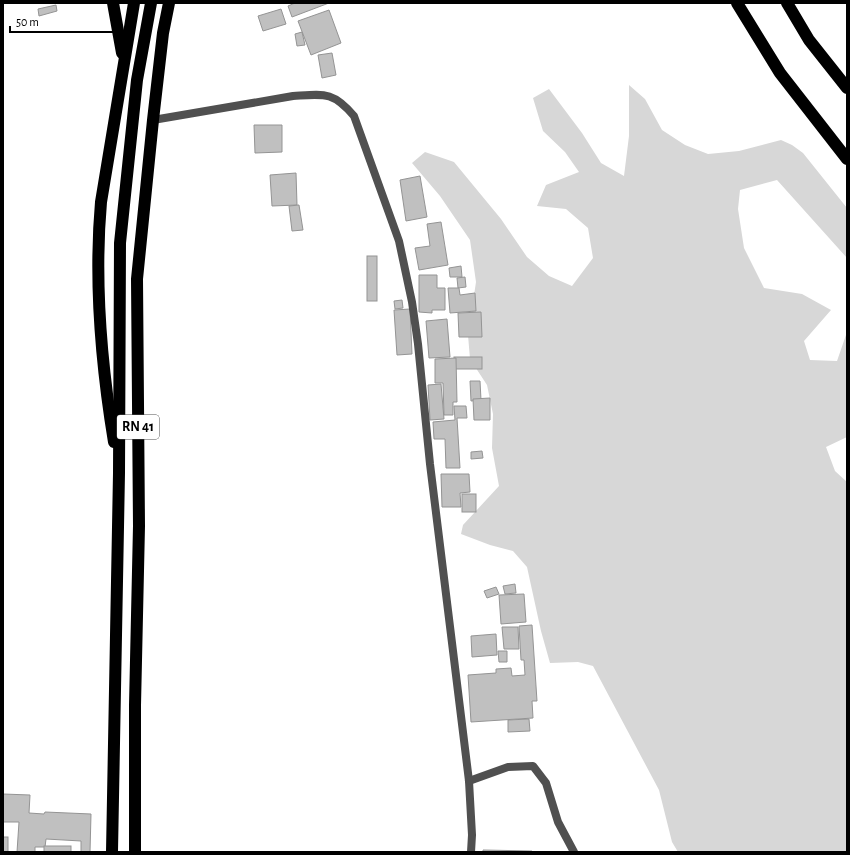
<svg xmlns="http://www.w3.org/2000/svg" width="850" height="855" viewBox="0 0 850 855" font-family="'Alegreya Sans',sans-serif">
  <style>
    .green { fill: #d7d7d7 }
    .building { fill: #c0c0c0; stroke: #949494 }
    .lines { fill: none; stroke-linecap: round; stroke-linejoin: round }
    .street { stroke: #505050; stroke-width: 8 }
    .highway { stroke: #000; stroke-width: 12 }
    .labels { text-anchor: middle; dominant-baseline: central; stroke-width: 3; stroke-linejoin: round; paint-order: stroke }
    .shield { fill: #fff; stroke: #4c4c4c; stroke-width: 1 }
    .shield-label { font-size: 14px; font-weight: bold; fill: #000 }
  </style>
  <rect width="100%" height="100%" fill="#fff"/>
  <path class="green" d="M 629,85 L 645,99 L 662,130 L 685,145 L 708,154 L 739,151 L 781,140 L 792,145 L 803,153 L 847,208 L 847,258 L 777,180 L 740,190 L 738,209 L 744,248 L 764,288 L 802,294 L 831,310 L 804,341 L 810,360 L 837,361 L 847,332 L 847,437 L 826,447 L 835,471 L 847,482 L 847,852 L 678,852 L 672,842 L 659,790 L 593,666 L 578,662 L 550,663 L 541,631 L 527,567 L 513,551 L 490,545 L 461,534 L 463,525 L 499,486 L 492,448 L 493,414 L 487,385 L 470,359 L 468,335 L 476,282 L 470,240 L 440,196 L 412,163 L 425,152 L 454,162 L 501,219 L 527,257 L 549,276 L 572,286 L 593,258 L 588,228 L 566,209 L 537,206 L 546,185 L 579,172 L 565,152 L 543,131 L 533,98 L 549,89 L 582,133 L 601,163 L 624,176 L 629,136 Z"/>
  <g class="building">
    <path d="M 295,3 L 329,3 L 292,17 L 288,6 Z"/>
    <path d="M 56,5 L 57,11 L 39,16 L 38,9 Z"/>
    <path d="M 281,9 L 286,24 L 263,31 L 258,16 Z"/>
    <path d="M 329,10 L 341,43 L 311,55 L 298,21 Z"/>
    <path d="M 302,32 L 305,45 L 297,46 L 295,34 Z"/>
    <path d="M 332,53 L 336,75 L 322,78 L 318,55 Z"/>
    <path d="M 254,125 L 282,125 L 282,152 L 255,153 Z"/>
    <path d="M 296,173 L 297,205 L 272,206 L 270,175 Z"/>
    <path d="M 420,176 L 427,217 L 406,221 L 400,180 Z"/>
    <path d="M 299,205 L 303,230 L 292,231 L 289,206 Z"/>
    <path d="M 441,222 L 448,265 L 419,270 L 415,248 L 430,246 L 427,224 Z"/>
    <rect x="367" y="256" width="10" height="45"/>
    <path d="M 461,266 L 462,277 L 450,277 L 449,268 Z"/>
    <path d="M 419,275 L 437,275 L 437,288 L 445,288 L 445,310 L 432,310 L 432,313 L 419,312 Z"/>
    <path d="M 465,277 L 466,287 L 458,288 L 457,278 Z"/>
    <path d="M 448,288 L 459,288 L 460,295 L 475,293 L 476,311 L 450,313 Z"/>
    <path d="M 402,300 L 403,308 L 395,309 L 394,301 Z"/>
    <path d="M 410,309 L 412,354 L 397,355 L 394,310 Z"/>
    <path d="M 481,312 L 482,337 L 459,337 L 458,313 Z"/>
    <path d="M 447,319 L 450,357 L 429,358 L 426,321 Z"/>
    <rect x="454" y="357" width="28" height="12"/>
    <path d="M 456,358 L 457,402 L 453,402 L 453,415 L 444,415 L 443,383 L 435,383 L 435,359 Z"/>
    <path d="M 470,381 L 480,381 L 481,400 L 471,401 Z"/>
    <path d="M 441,384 L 444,419 L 430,420 L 428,385 Z"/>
    <path d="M 490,398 L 490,420 L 474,420 L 473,399 Z"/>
    <path d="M 454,406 L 466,406 L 467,418 L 457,418 L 460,468 L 446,468 L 445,439 L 434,439 L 433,422 L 455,420 Z"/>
    <path d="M 482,451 L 483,458 L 471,459 L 471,452 Z"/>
    <path d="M 441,474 L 469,474 L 470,492 L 460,493 L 461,507 L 442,507 Z"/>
    <rect x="462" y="494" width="14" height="18"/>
    <path d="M 515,584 L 516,593 L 505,594 L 503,586 Z"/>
    <path d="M 496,587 L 499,594 L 487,598 L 484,591 Z"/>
    <path d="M 524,594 L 526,622 L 501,624 L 499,595 Z"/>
    <path d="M 532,625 L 537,701 L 532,701 L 533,718 L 471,722 L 468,675 L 496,673 L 496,669 L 511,668 L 512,676 L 525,675 L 524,660 L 521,660 L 519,626 Z"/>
    <path d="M 502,627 L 518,627 L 519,649 L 504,649 Z"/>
    <path d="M 496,634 L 497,655 L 472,657 L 471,636 Z"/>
    <path d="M 498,651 L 507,651 L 507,662 L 499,662 Z"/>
    <path d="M 529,719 L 530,731 L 508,732 L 508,720 Z"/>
    <path d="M 3,794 L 30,795 L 29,813 L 44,814 L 45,812 L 91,814 L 90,852 L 81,852 L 81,841 L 46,839 L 45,847 L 35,847 L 35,852 L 17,852 L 19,822 L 3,822 Z"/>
    <rect x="3" y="837" width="5" height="15"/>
    <rect x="44" y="846" width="27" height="6"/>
    <path d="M 483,850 L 532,851 L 532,852 L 483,852 Z"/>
  </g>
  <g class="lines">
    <g class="street">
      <path d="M 153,120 L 293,96 C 324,94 333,91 354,116 L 399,241 L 412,302 L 418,344 L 430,464 L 469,781 L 472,835 L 471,852"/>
      <path d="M 469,781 L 508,767 L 533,766 L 546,783 L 558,822 L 574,852"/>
    </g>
    <g class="highway">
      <path d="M 113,3 L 122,53"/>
      <path d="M 737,3 L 780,73 L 847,159"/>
      <path d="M 787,3 L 809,40 L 847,88"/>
      <path d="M 114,442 C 101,363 94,282 101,202 L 134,3"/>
      <path d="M 112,852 L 119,473 L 120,243 L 137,80 L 151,3"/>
      <path d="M 135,852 L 135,705 L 139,526 L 137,279 L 153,120 L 163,33 L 169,3"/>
    </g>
  </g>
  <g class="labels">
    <rect class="shield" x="117" y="415" width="42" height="24" rx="3"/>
    <g class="shield-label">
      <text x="138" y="427">RN 41</text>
    </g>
  </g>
  <rect width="850" height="855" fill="none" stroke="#000000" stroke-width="8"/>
  <path d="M10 26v6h123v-6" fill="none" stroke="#000000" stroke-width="2"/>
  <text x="16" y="26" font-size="12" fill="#000000" stroke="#ffffff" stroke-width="3" paint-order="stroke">50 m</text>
</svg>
